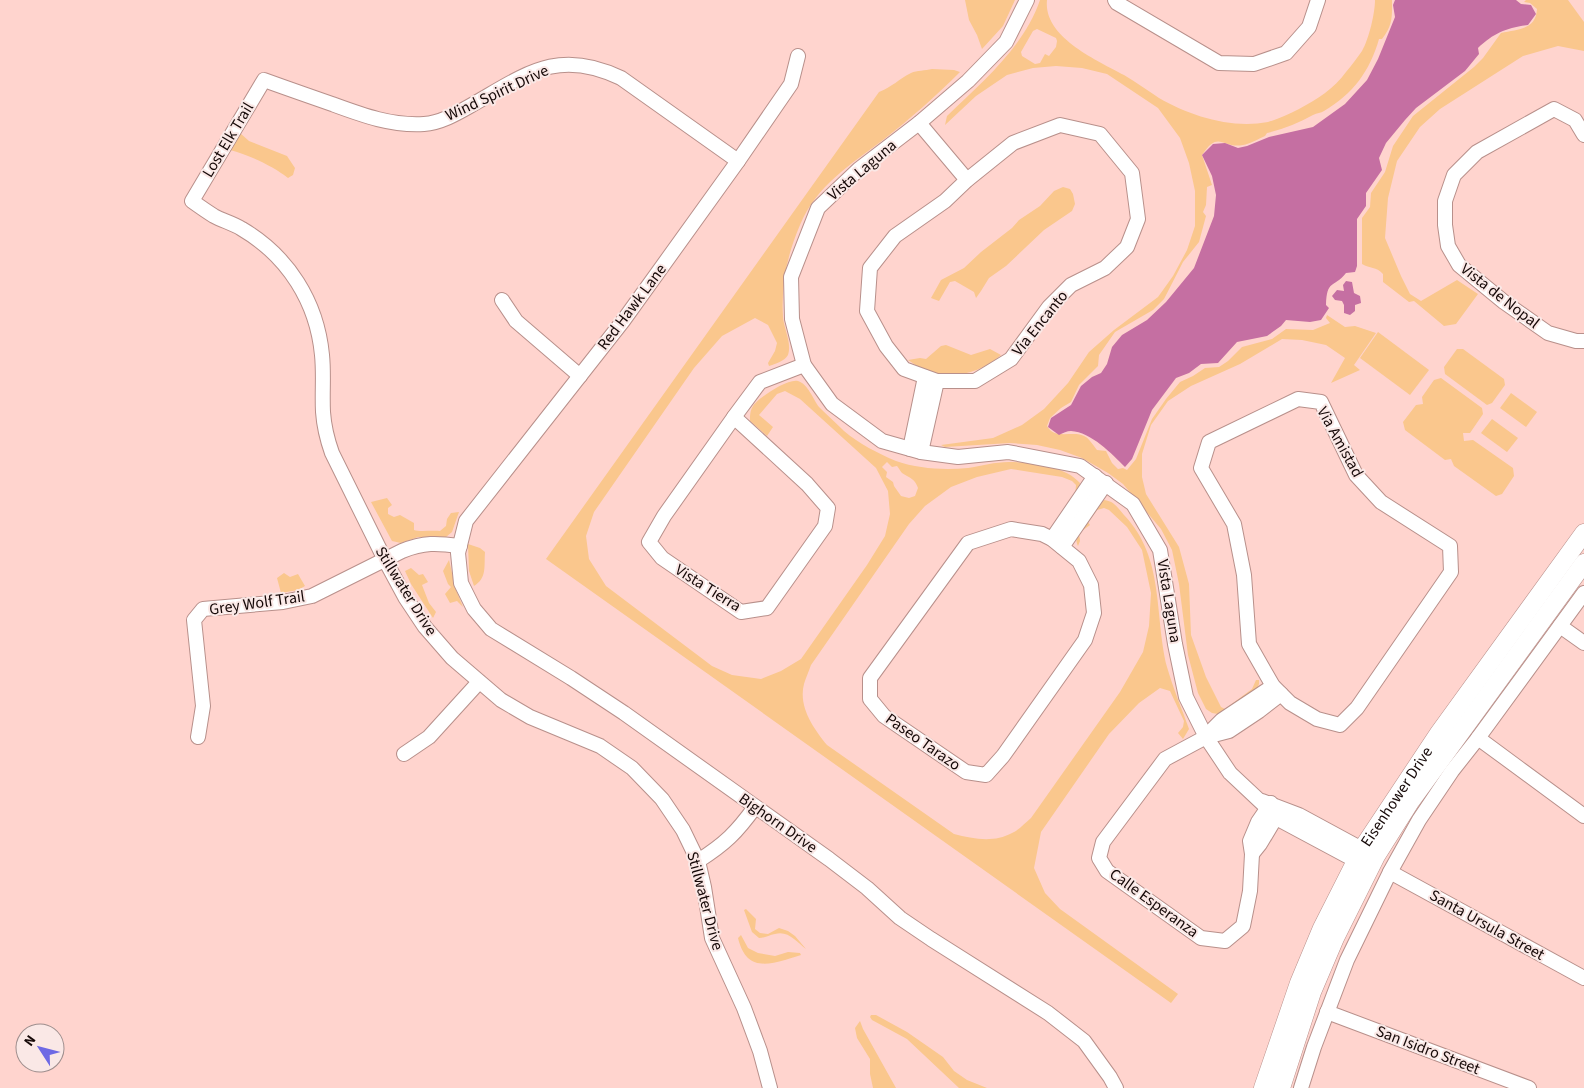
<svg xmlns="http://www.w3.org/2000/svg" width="1584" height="1088" viewBox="0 0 1584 1088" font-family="'Source Sans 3',sans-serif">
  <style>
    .green { fill: #fac78d; fill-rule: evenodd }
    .water { fill: #c56fa2 }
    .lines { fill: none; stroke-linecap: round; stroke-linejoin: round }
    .minor-casing { stroke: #b8908b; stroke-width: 16 }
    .major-casing { stroke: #b8908b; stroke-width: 19 }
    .minor { stroke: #fff; stroke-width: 14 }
    .major { stroke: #fff; stroke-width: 18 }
    .labels { text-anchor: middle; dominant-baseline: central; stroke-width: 4; stroke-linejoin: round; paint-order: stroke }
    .street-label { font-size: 16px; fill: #150807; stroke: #fae8e6 }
  </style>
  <rect width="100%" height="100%" fill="#ffd4ce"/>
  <g class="green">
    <path d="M 965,0 L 1015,0 L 1003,26 L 982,49 L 977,35 L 969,20 Z"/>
    <path d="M 1040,0 L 1047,0 C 1043,37 1097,60 1124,75 C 1136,82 1147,90 1159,98 C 1190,116 1231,129 1268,122 C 1279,119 1289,114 1299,109 C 1317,99 1334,89 1346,72 C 1352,65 1357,58 1362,51 C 1369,39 1375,13 1375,0 L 1392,0 C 1392,17 1393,25 1382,39 L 1379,39 C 1370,71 1353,94 1324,111 C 1321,113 1317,113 1313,115 C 1299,123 1283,129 1267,133 L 1265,136 C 1258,139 1250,144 1243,145 C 1222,149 1219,129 1202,155 L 1212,185 L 1207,187 L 1206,205 L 1203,212 L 1206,216 L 1199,242 L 1183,262 L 1164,299 L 1153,310 L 1115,332 L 1099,355 L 1098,366 L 1079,385 L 1071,402 L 1061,408 L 1050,418 L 1047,426 C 1055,441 1074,429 1086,437 C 1090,440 1094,446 1097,450 L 1106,451 L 1112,463 L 1118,469 L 1123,468 L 1127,470 L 1136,459 L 1152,419 L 1166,399 L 1180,382 L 1193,376 L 1205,368 L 1219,367 L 1228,361 L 1242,347 L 1272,339 L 1286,329 L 1313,330 L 1330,323 L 1326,318 L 1327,315 L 1345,327 L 1355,326 L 1376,333 L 1354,365 L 1360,370 L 1331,383 L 1345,358 L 1326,345 L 1302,340 L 1282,339 L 1240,364 L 1191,386 L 1168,401 L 1151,425 L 1142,454 L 1142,477 L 1146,494 L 1179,547 L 1189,584 L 1191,635 L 1206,677 L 1221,707 L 1225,709 L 1252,689 L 1256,680 L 1259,680 L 1259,684 L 1257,689 L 1219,716 L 1218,714 L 1212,713 L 1206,709 L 1198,693 L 1188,655 L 1179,584 L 1172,550 L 1161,529 L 1123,484 L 1108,473 L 1082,458 L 1060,450 L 1037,445 L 1010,443 L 945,447 L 941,445 L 993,438 L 1022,425 L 1044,409 L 1068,383 L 1089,352 L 1114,330 L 1158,297 L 1173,276 L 1187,250 L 1195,226 L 1195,191 L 1189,163 L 1180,138 L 1158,108 L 1107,74 L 1082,68 L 1056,66 L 1033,68 L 1007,75 L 976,96 L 945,125 L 947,116 C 982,82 1024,47 1040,0 ZM 1037,29 L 1056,38 L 1057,41 L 1056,47 L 1049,56 L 1045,54 L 1040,63 L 1035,64 L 1022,56 L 1021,52 L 1033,31 Z"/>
    <path d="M 1526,0 L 1568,0 L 1584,22 L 1584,51 L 1558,46 L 1523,56 L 1440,109 L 1420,127 L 1397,161 L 1388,198 L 1385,238 L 1401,276 L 1410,294 L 1421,301 L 1457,280 L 1478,294 L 1456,324 L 1444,326 L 1414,301 L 1409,302 L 1383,282 L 1383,274 C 1376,266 1370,269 1362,264 L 1362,218 L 1370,207 L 1371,193 L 1385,172 L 1393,146 L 1413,116 L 1474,67 L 1483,58 L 1501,33 C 1518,29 1536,30 1537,9 L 1530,3 L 1524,2 Z"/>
    <path d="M 932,69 L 954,70 L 960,72 C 936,96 910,119 883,140 C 851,164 816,186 800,225 C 787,255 781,285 783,317 C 784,329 792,343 788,355 C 785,361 775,364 769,366 L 768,363 L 775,351 L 777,343 L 768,325 L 755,318 L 722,336 L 694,368 L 594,512 L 586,536 L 589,559 L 606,586 L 712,666 L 732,675 L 761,679 L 781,671 L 801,659 L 867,565 L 885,536 L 890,514 L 888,491 L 876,468 L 800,399 L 785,391 L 777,394 L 759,415 L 773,427 L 767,436 L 750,421 C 750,415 750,411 753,406 C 758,398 788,378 798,381 C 808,384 813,399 819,407 C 827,415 836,423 844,431 C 858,443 879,454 896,461 C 919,469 944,470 968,468 C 981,466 995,462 1009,462 C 1030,462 1066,466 1080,483 L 1079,490 L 1075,496 L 1076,485 L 1072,481 L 1062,477 L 1011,469 L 977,477 L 951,487 L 925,506 L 909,524 L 811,665 C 809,671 806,677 804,684 C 798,707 814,729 827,745 L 954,834 C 973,839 994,843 1012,833 C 1019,830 1025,823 1031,818 L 1120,692 L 1143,652 L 1149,626 L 1151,593 L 1142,550 L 1127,527 L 1109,510 L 1104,508 L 1097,510 L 1088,522 L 1090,525 L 1079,533 L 1080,541 L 1078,546 C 1076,542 1076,538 1077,533 C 1081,524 1095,505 1104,500 C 1114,501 1117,507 1124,515 C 1165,558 1154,614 1167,667 C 1173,688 1182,709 1189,729 L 1183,739 L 1178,733 L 1183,727 L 1184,721 L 1170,691 L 1160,688 L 1139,703 L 1109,734 L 1041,832 L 1034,868 L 1045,893 L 1060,909 L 1178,994 L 1171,1003 L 546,559 L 879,92 C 892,87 899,79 911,73 C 917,70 925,71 932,69 ZM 887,462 L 892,467 L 897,466 C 899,468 900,471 902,473 C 910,478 915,479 918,488 L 915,496 L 909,498 L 901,496 L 894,486 L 893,482 L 886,477 L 887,472 L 882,467 Z"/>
    <path d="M 240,133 L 249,141 L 287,156 L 295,168 L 293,175 L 288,178 C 273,166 249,155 230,150 Z"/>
    <path d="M 1063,187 L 1070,189 L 1073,194 L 1075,204 L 1072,211 L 1044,230 L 1006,266 L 989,278 L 981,291 L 976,298 L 974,292 L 955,281 L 950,282 L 939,301 L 931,298 L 941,280 L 964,268 L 981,252 L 1012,228 L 1019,220 L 1040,206 L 1054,191 Z"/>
    <path d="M 1378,332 L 1429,370 L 1410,395 L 1360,358 Z"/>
    <path d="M 946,345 L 971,355 L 990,349 L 1001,355 C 981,373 950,381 925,370 C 919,368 913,363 908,360 L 920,358 L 926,359 L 941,346 Z"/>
    <path d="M 1457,349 L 1463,349 L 1504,379 L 1505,385 L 1492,403 L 1487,405 L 1445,374 L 1444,367 Z"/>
    <path d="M 1441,378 L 1482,408 L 1483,414 L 1470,433 L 1463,433 L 1464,441 L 1473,440 L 1513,468 L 1514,476 L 1502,494 L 1496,496 L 1454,466 L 1451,459 L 1445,460 L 1405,430 L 1403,422 L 1416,405 L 1423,404 L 1422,397 L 1434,380 Z"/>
    <path d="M 1511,393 L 1537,412 L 1526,427 L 1500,408 Z"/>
    <path d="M 1492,419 L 1518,438 L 1507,452 L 1481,433 Z"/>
    <path d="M 387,498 L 392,505 L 388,508 L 388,514 L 394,517 L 400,515 L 414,523 L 414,530 C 419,532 433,530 440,531 L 446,526 L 447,519 L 451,513 L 459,512 L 452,532 L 446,537 L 418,537 L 401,543 L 392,541 L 371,502 Z"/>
    <path d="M 468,544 L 480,548 L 485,552 C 484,567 487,578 474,586 L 469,571 Z"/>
    <path d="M 449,560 L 456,590 L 463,607 L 457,601 L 450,603 L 445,594 L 451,587 L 448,584 L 443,571 Z"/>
    <path d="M 411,568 L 419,575 L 423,574 L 428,582 L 422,585 L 429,603 L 436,612 L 433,618 L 411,584 L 405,571 Z"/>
    <path d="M 284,573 L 290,577 L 298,574 L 305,586 L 298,590 L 281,593 L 277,578 Z"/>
    <path d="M 746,909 L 756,919 L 755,929 L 760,933 L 768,934 L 779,928 L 788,931 L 795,936 L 806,949 C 797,942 788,930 775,934 C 769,935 765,938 759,938 L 752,932 L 744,910 Z"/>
    <path d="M 741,935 L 748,948 L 758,953 L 775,956 L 788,952 L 800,953 L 801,955 C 796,957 790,958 785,960 C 760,967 745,966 738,938 Z"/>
    <path d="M 871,1015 L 876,1015 L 907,1032 L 943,1057 L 954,1071 L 967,1080 L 987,1088 L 959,1088 L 907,1039 L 872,1020 L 870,1017 Z"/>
    <path d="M 860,1021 L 863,1029 L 896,1088 L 873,1088 L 870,1074 L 870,1059 L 857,1038 L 855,1028 Z"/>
  </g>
  <g class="water">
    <path d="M 1395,0 L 1516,0 L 1521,4 L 1531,5 L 1536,14 L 1528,25 C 1506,28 1494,33 1478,48 L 1479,54 L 1465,71 L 1416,108 L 1405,120 L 1386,143 L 1379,158 L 1382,170 L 1366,193 L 1366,206 L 1357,219 L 1357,266 L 1355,272 L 1346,273 C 1333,289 1327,279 1326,305 L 1329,308 L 1321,320 L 1310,322 L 1286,320 L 1281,326 L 1267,336 L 1237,342 L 1218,363 L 1201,364 L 1189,373 L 1176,378 L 1152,410 L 1132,459 L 1125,467 C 1112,454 1091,432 1071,431 C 1067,431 1063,433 1059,435 L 1048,427 L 1051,418 L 1071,405 L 1081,386 L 1092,377 L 1101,373 L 1107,364 L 1112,347 L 1122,335 L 1147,320 L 1166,302 L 1194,268 L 1214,216 L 1216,195 L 1212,176 L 1202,155 L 1213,144 L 1225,143 L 1238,148 L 1247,146 L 1269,137 L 1313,127 L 1345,104 L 1367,80 L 1378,59 L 1395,17 L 1393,5 Z"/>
    <path d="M 1346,281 L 1352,282 L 1354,293 L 1360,296 L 1361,303 L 1355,305 L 1355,311 L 1350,315 L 1344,313 L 1344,305 L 1342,301 L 1335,300 L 1332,296 L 1337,290 L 1344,291 L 1343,285 Z"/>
  </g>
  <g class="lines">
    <defs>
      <g id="minor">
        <path d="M 1027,0 L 1006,42 L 968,81 L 919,123 L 859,169 L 818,208 L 791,277 L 792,319 L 804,365 L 832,404 L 882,441 L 921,452 L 958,457 L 1008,452 L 1080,466 L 1133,504 L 1160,550 L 1175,644 L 1186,697 L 1206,737 L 1230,773 L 1280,820 L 1364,865"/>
        <path d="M 1115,0 L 1117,3 L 1219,63 L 1254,64 L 1286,53 L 1309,27 L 1318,0"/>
        <path d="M 798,56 L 791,84 L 738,161 L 623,321 L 466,521 L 458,553 L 461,583 L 474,609 L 491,629 L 571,678 L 624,713 L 829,859 L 867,888 L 900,918 L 931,939 L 1048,1013 L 1084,1041 L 1110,1077 L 1116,1088"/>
        <path d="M 919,123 L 967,180"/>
        <path d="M 1060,125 L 1100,134 L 1132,173 L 1138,219 L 1127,247 L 1105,268 L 1071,285 L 1049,307 L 1011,359 L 975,381 L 937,381 L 904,369 L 886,346 L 867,311 L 870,268 L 895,236 L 945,201 L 967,180 L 1013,143 Z"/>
        <path d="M 1584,135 L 1575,120 L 1554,109 L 1477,152 L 1454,175 L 1445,201 L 1445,225 L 1448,246 L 1459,265 L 1504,302 L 1548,333 L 1576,341 L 1584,341"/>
        <path d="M 738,161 L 621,78 C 557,47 525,75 470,106 C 456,114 440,123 424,124 C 391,126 362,115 332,104 C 309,96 286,88 264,80 L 192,201 C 199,206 206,211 214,216 C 223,221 233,223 242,229 C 288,256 317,302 322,355 C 324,374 322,393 323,412 C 324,426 327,439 332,453 L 385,560 L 405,597 L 425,627 L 452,658 L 501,700 L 530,717 L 600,746 L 632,768 L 662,799 L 683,830 L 698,861 L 704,887 L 712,938 L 744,1008 L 760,1051 L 770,1088"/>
        <path d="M 502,300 L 516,321 L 580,376"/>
        <path d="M 1298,399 L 1321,402 L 1356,475 L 1381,502 L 1450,546 L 1451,572 L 1357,708 L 1340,725 L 1317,719 L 1290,703 L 1273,686 L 1249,644 L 1244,575 L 1234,524 L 1201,468 L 1209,442 Z"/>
        <path d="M 734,417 L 807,484 L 828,508 L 825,526 L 767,608 L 741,612 L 662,558 L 649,542 L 664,516 Z"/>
        <path d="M 734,417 L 760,382 L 804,365"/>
        <path d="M 910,449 L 925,377"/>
        <path d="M 921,452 L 937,381"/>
        <path d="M 1011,529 L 1042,534 L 1052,539 L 1079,561 L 1091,585 L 1094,613 L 1085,640 L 1003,756 L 986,775 L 966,772 L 884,716 L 870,699 L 870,678 L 968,543 Z"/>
        <path d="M 1052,539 L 1095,476"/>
        <path d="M 1062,547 L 1106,483"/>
        <path d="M 1560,626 L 1584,643"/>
        <path d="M 1206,736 L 1222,720 L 1273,686"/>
        <path d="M 198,737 L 203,706 L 194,620 L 203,609 L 283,602 L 312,596 L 402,551 C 424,542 437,543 460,546"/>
        <path d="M 1478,738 L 1584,816"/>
        <path d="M 404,754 L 429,737 L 479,682"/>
        <path d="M 1262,801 L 1299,815 L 1371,854"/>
        <path d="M 1271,803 L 1258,822 L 1250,841 L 1252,854 L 1250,891 L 1243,926 L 1225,941 L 1201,938 L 1107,871 L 1099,858 L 1103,842 L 1165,759 L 1206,737 L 1229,731 L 1259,711 L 1281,694"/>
        <path d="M 1252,854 L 1260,844 L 1281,809"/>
        <path d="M 698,861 C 725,844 737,832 755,807"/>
        <path d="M 1390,872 L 1584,978"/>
        <path d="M 1327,1012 L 1529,1088"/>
        <path d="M 1301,1088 L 1314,1047 L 1347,960 L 1390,872 L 1419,820 L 1452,771 L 1478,738 L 1584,593"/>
      </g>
      <g id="major">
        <path id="s1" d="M 1263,1088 L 1299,983 L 1322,928 L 1362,849 L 1439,733 L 1584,533"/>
        <path d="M 1281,1088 L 1312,992 L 1335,938 L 1376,856 L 1410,802 L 1584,563"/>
      </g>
    </defs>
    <use href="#minor" class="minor-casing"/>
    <use href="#major" class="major-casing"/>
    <use href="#minor" class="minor"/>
    <use href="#major" class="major"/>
  </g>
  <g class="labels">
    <g class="street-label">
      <text transform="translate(497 93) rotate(-25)">Wind Spirit Drive</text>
      <text transform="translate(228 140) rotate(-59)">Lost Elk Trail</text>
      <text transform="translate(862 170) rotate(-40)">Vista Laguna</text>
      <text transform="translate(1500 296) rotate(38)">Vista de Nopal</text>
      <text transform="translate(632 307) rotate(-53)">Red Hawk Lane</text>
      <text transform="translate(1040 323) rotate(-51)">Via Encanto</text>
      <text transform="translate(1340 442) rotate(61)">Via Amistad</text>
      <text transform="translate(708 588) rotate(32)">Vista Tierra</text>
      <text transform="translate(406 591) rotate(58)">Stillwater Drive</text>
      <text transform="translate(1169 601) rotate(81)">Vista Laguna</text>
      <text transform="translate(257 603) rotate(-8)">Grey Wolf Trail</text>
      <text transform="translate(923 742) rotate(35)">Paseo Tarazo</text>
      <text stroke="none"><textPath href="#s1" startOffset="322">Eisenhower Drive</textPath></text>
      <text transform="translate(778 823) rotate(35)">Bighorn Drive</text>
      <text transform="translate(705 901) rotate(75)">Stillwater Drive</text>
      <text transform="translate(1154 903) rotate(36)">Calle Esperanza</text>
      <text transform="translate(1487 925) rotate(29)">Santa Ursula Street</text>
      <text transform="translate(1428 1050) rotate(21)">San Isidro Street</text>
    </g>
  </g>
  <g transform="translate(40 1048) rotate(306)"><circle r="24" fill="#fae8e6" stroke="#9e8e8d"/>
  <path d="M0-4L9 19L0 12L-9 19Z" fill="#6e69e4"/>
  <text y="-8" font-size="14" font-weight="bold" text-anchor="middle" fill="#150807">N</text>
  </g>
</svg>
